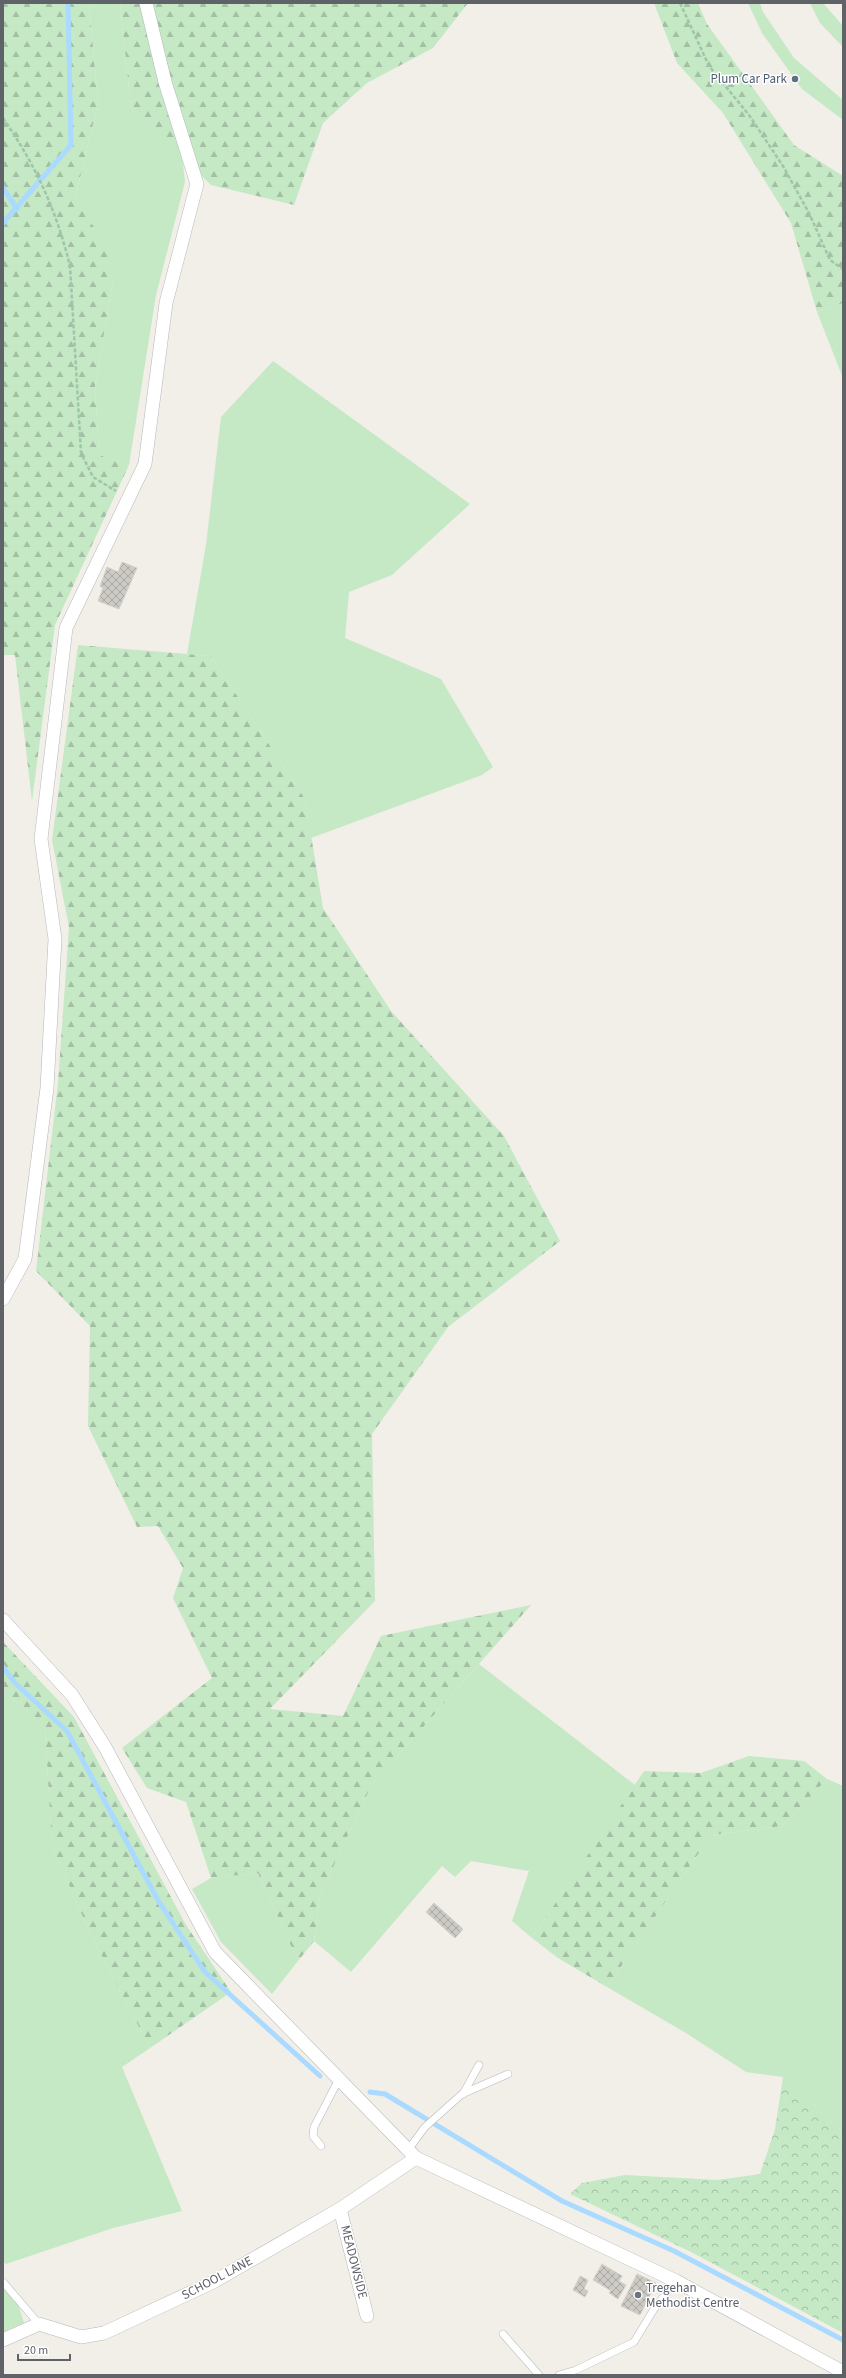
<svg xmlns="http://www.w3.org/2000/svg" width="846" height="2378" viewBox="0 0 846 2378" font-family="'Source Sans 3',sans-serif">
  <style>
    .green { fill: #c5e8c5 }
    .forest { fill: url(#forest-firs) }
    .park { fill: url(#park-crowns) }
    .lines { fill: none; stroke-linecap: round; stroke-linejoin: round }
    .stream { stroke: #aadaff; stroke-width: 5 }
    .building { fill: url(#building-cross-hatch); stroke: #d6d1c6 }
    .service-casing { stroke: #b5b8bc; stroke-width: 8 }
    .minor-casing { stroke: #b5b8bc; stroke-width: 14 }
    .path { stroke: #9cc7a9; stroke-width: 2.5; stroke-dasharray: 4 2; stroke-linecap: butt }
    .service { stroke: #fff; stroke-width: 7 }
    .minor { stroke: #fff; stroke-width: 13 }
    .service-dot { fill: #5c6f8a; stroke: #fff; stroke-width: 1.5 }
    .worship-dot { fill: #6b7280; stroke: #fff; stroke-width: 1.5 }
    .labels { text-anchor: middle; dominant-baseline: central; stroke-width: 3; stroke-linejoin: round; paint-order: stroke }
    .service-label { font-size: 13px; fill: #4e5e75; stroke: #fff; text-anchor: end }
    .street-label { font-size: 13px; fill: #5f6368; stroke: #fff }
    .worship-label { font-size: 13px; fill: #5b616d; stroke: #fff; text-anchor: start }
  </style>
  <defs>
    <pattern id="forest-firs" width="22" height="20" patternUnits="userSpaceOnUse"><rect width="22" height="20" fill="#c5e8c5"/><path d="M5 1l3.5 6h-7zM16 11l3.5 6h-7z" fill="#a3c0a4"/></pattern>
    <pattern id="park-crowns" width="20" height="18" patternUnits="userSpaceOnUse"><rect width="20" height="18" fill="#c5e8c5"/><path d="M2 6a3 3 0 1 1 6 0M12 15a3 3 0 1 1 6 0" fill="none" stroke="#a3c0a4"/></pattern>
    <pattern id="building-cross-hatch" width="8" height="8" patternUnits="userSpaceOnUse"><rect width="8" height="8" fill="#cccac5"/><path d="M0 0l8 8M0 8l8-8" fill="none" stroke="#a9a8a4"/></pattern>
  </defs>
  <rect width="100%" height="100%" fill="#f1efe8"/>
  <g class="green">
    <path d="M 89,3 L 120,3 L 131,107 L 182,156 L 185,182 L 156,295 L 129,465 L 99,455 L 95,387 L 113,280 L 75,199 L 98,103 Z"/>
    <path d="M 748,3 L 760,3 L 763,12 L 794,58 L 843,100 L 843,120 L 802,89 L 762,33 Z"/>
    <path d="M 810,3 L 823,3 L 843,26 L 843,47 L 820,23 Z"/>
    <path d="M 843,303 L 843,378 L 817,312 Z"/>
    <path d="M 273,361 L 470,504 L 392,575 L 349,592 L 345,638 L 441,679 L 493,767 L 482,775 L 311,838 L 305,799 L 211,656 L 187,654 L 206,545 L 221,417 Z"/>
    <path d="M 479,1664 L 635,1785 L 532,1938 L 512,1921 L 529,1871 L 471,1861 L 455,1877 L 442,1866 L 351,1972 L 314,1941 L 320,1895 L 371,1786 Z"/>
    <path d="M 3,1691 L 45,1729 L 52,1846 L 90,1933 L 150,2048 L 122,2067 L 182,2211 L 113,2228 L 6,2264 L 3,2261 Z"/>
    <path d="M 827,1779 L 843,1786 L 843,2132 L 783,2077 L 746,2072 L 686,2033 L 607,1987 L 711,1835 L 782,1826 Z"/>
    <path d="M 258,1873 L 298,1961 L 272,1994 L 221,1942 L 192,1889 L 211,1878 Z"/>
    <path d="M 3,2278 L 13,2288 L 24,2323 L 3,2332 Z"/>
  </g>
  <g class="forest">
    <path d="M 3,3 L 89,3 L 98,103 L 75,199 L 108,248 L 113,280 L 95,387 L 99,455 L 129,465 L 55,625 L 32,801 L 15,655 L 3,655 Z"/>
    <path d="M 120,3 L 468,3 L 433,48 L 367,83 L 323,123 L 294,205 L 211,185 L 131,107 Z"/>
    <path d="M 654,3 L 698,3 L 707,24 L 794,145 L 843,176 L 843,303 L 817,312 L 791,223 L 723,113 L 677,63 Z"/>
    <path d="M 78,645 L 211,656 L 305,799 L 323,908 L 391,1011 L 504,1136 L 560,1241 L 448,1327 L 372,1434 L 375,1601 L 270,1709 L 343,1716 L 381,1636 L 531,1605 L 371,1786 L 320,1895 L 314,1941 L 298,1961 L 258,1873 L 211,1878 L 186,1802 L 147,1788 L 122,1748 L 212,1678 L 173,1598 L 183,1568 L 158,1526 L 137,1527 L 88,1426 L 90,1326 L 36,1271 L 58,1083 L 69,927 L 52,840 Z"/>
    <path d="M 3,1642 L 74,1717 L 186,1925 L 231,1992 L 150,2048 L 90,1933 L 52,1846 L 45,1729 L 3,1691 Z"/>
    <path d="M 749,1756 L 804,1761 L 827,1779 L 782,1826 L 711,1835 L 607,1987 L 558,1958 L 532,1938 L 644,1771 L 701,1773 Z"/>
  </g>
  <path class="park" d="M 783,2077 L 843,2132 L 843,2333 L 691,2252 L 570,2194 L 582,2183 L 625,2175 L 718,2180 L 760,2174 L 775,2129 Z"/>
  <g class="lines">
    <g class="stream">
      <path d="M 3,188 L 17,209"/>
      <path d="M 3,223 L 71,145 L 68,3"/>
      <path d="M 3,1667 L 15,1683 L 67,1731 L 159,1902 L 205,1972 L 320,2076"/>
      <path d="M 370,2092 L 385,2094 L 562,2201 L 674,2251 L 843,2340"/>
    </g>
  </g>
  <g class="building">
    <path d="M 122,562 L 137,568 L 119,609 L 98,601 L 103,588 L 100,586 L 107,567 L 118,572 Z"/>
    <path d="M 434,1903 L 463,1929 L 455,1938 L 426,1912 Z"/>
    <path d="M 602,2264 L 622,2276 L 613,2292 L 593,2280 Z"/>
    <path d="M 637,2274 L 656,2283 L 640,2315 L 621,2306 Z"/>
    <path d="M 580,2276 L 588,2280 L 584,2289 L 588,2291 L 585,2297 L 573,2290 Z"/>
    <path d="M 619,2281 L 626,2285 L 618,2299 L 609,2293 Z"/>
  </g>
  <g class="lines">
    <defs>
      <g id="service">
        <path d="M 463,2094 L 479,2065"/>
        <path d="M 321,2146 L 313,2136 L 314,2127 L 339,2079"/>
        <path d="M 408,2150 L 425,2127 L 462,2094 L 508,2074"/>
        <path d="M 3,2282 L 39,2324"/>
        <path d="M 503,2334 L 539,2375"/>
        <path d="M 559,2375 L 576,2370 L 634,2342 L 654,2309 L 676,2281"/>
      </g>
      <g id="minor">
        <path d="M 3,1299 L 25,1259 L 47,1088 L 55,939 L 41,839 L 66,628 L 145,464 L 166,303 L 197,184 L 165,82 L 146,3"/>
        <path d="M 3,1620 L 72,1695 L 105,1747 L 215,1952 L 416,2158 L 676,2281 L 843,2372"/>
        <path d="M 340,2209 L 367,2316"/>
        <path d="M 3,2340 L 39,2324 L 81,2337 L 104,2333 L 213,2282 L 340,2209 L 416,2158"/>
      </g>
    </defs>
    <use href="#service" class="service-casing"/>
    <use href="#minor" class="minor-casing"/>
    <g class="path">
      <path d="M 680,3 L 709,66 L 749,115 L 783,166 L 809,213 L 830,260 L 843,269"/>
      <path d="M 3,118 C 36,166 56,209 70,266 L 81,453 L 93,477 L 116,491"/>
    </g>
    <use href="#service" class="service"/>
    <use href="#minor" class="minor"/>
  </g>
  <circle class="service-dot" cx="795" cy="79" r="4"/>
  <circle class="worship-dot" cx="638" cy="2295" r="4"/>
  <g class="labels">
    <g class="service-label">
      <text x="787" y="79">Plum Car Park</text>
    </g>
    <g class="street-label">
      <text transform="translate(354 2262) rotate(76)">MEADOWSIDE</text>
      <text transform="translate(217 2278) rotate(-28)">SCHOOL LANE</text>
    </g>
    <g class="worship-label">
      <text x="646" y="2288">Tregehan<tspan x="646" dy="15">Methodist Centre</tspan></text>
    </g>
  </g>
  <rect width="846" height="2378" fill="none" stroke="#5f6368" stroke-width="8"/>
  <path d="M18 2354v6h52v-6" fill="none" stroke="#5f6368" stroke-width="2"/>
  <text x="24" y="2354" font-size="12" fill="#5f6368" stroke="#ffffff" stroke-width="3" paint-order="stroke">20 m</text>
</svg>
